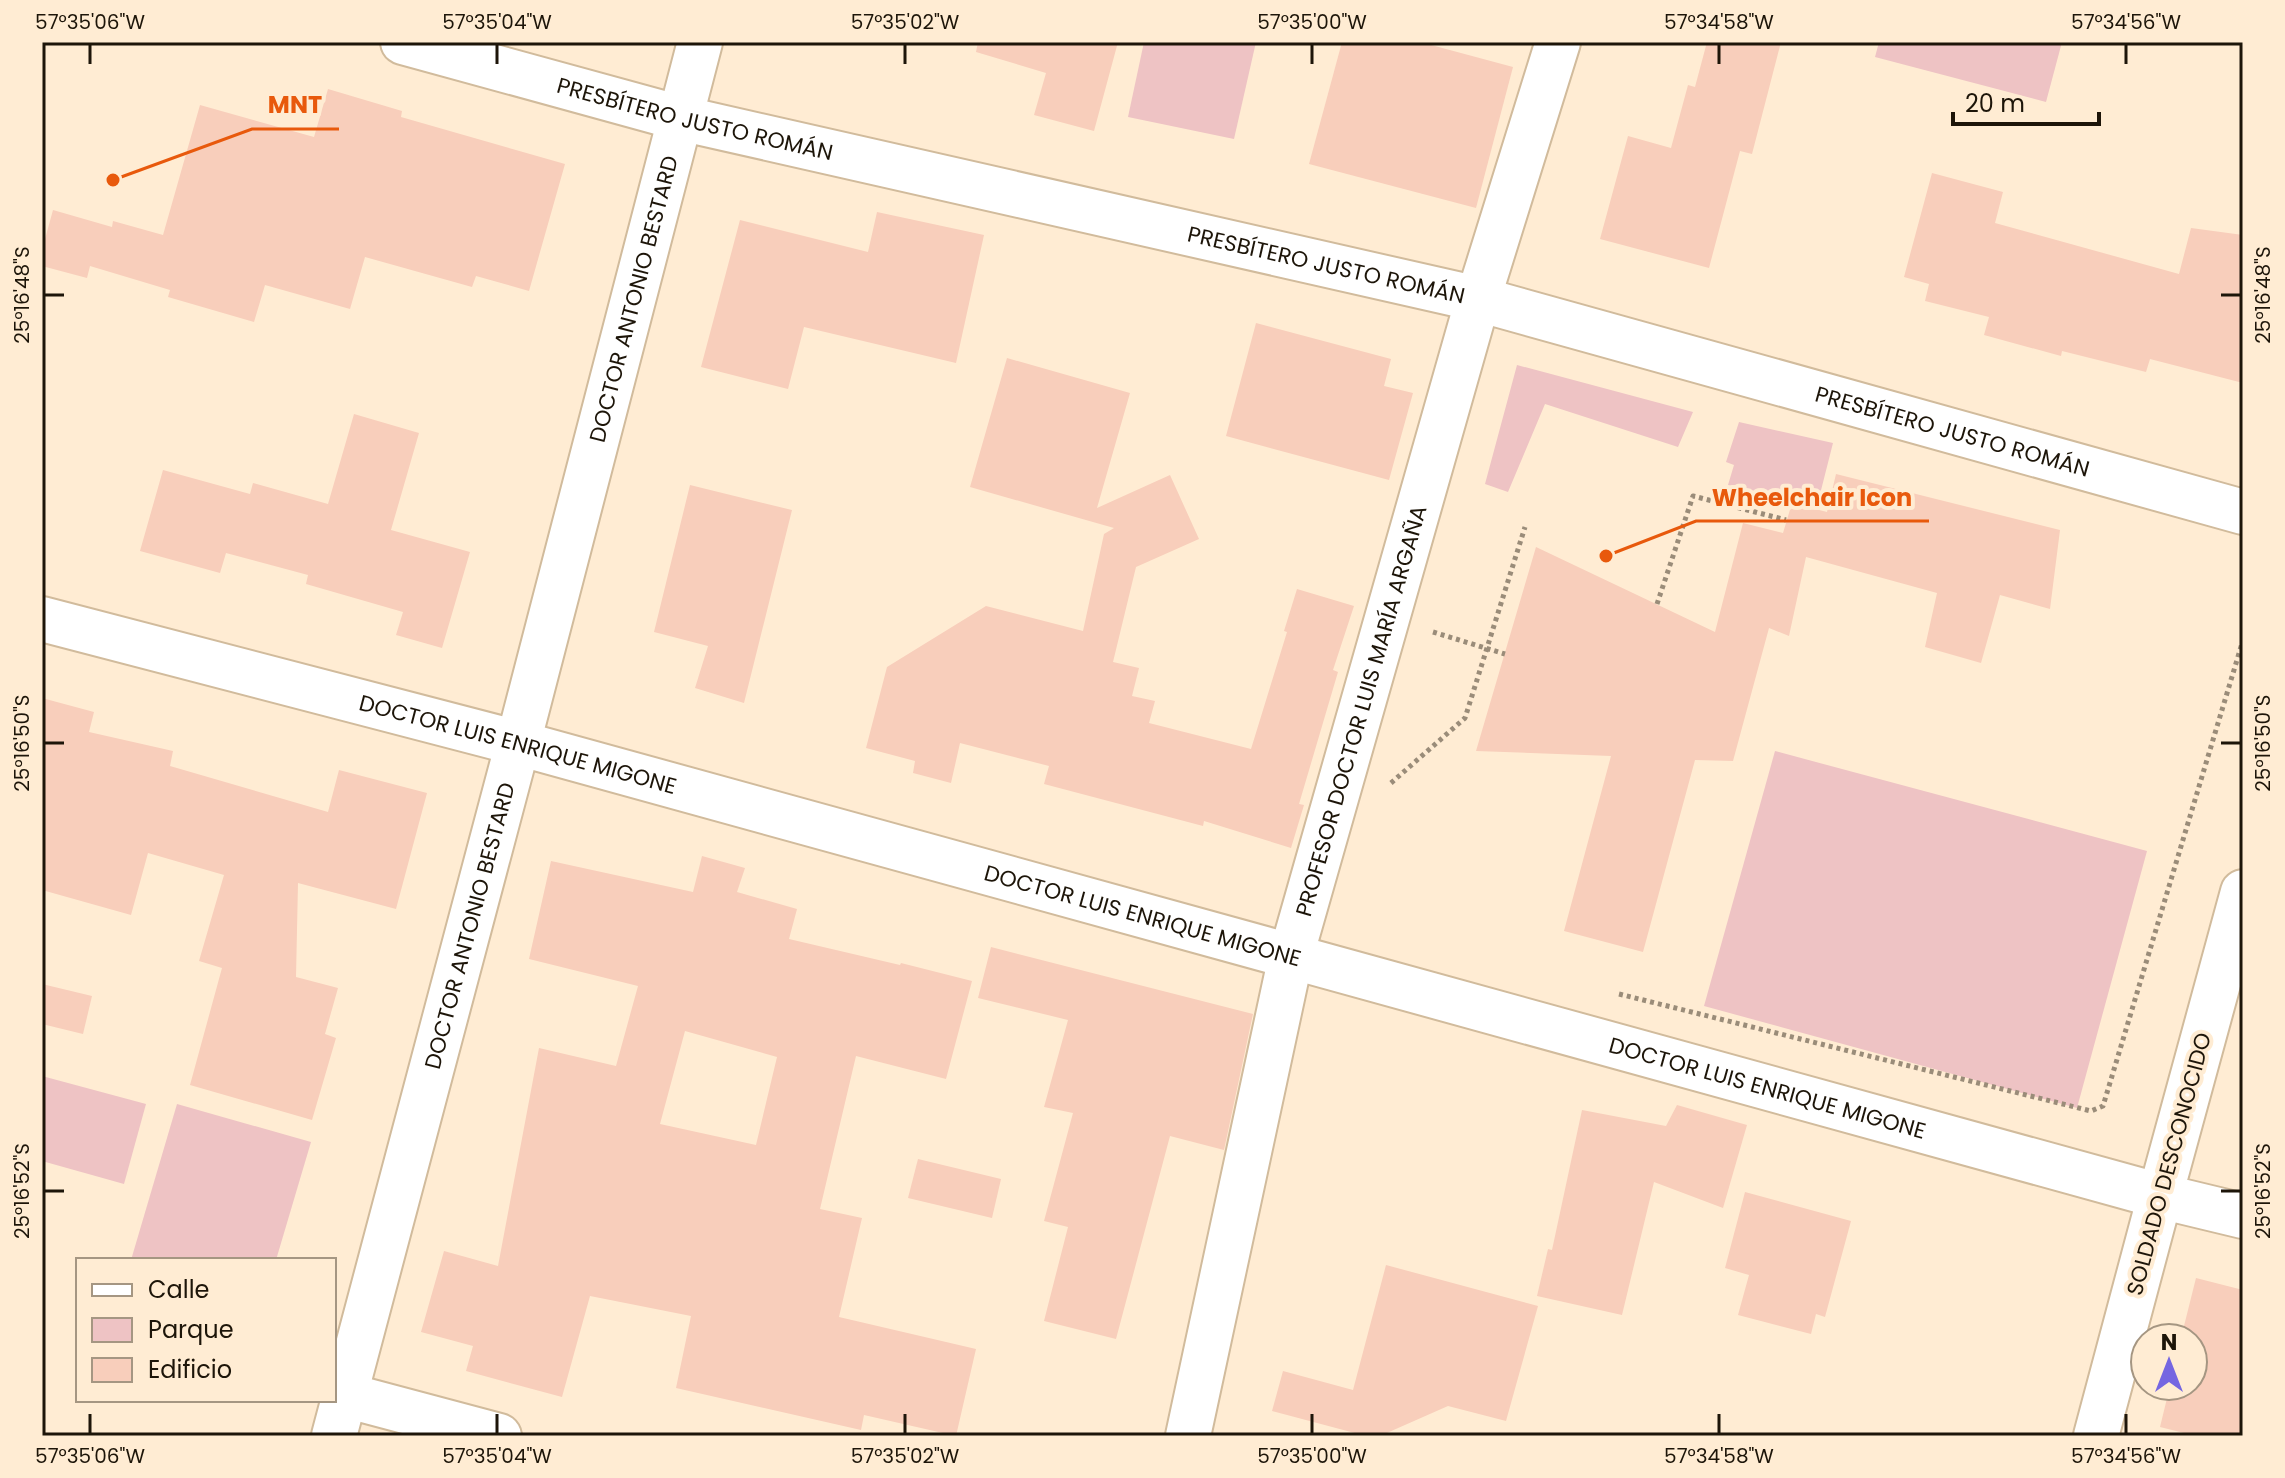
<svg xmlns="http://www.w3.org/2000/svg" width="2285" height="1478" viewBox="0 0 2285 1478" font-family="Poppins,sans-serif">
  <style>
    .green { fill: #eec3c4 }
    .building { fill: #f8cebb; fill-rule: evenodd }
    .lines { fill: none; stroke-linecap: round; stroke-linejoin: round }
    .minor-casing { stroke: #d1bb9c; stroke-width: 48 }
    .tertiary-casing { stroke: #d1bb9c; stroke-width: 48 }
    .path { stroke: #9a8c79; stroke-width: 5; stroke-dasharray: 4 4; stroke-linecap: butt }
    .minor { stroke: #fff; stroke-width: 44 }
    .tertiary { stroke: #fff; stroke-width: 44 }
    .ticks { fill: none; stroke: #1d1509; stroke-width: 3 }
    .labels { text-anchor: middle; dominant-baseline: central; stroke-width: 8; stroke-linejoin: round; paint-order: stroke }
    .street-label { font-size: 22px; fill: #1d1509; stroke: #ffecd3 }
    .leader { fill: none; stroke: #e8590c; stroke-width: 3 }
    .callout-dot { fill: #e8590c; stroke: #ffecd3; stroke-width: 3 }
    .callout-label { font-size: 24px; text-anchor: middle; font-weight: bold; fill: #e8590c; stroke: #ffecd3; stroke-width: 8; stroke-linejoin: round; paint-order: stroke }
    .neatline { fill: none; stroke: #1d1509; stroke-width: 3 }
    .ticks-label { font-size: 20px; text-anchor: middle; fill: #1d1509 }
  </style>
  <rect width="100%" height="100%" fill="#ffecd3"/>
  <g class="green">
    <path d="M 1144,42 L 1256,42 L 1234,139 L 1128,117 Z"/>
    <path d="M 1879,42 L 2062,42 L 2046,102 L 1875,57 Z"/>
    <path d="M 1517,365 L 1693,412 L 1678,447 L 1545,404 L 1508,492 L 1485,484 Z"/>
    <path d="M 1739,422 L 1833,443 L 1816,510 L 1728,485 L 1734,465 L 1726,462 Z"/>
    <path d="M 1775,751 L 2147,851 L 2077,1108 L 1704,1006 Z"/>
    <path d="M 42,1076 L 146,1104 L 124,1184 L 42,1161 Z"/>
    <path d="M 177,1104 L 311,1142 L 276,1260 L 131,1260 Z"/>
  </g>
  <g class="building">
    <path d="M 978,42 L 1118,42 L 1094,131 L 1034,115 L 1046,73 L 976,52 Z"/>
    <path d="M 1342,42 L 1420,42 L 1513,67 L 1476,208 L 1309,164 Z"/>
    <path d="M 1707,42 L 1781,42 L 1752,154 L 1740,151 L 1709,268 L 1600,239 L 1628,136 L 1671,148 L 1688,85 L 1695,87 Z"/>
    <path d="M 328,89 L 402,111 L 401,117 L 565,164 L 529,291 L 476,276 L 472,287 L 365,257 L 350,309 L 265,285 L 254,322 L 168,297 L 170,290 L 90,266 L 87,278 L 42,266 L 42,250 L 53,210 L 112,227 L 113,221 L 163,235 L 200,105 L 314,137 Z"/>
    <path d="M 1932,173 L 2003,192 L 1995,223 L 2179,274 L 2191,228 L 2243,235 L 2243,383 L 2150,359 L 2146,372 L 2062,351 L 2061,356 L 1984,335 L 1989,317 L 1925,301 L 1929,284 L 1904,277 Z"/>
    <path d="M 877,212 L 984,235 L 956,363 L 804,327 L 788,389 L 701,367 L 740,220 L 868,252 Z"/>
    <path d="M 1256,323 L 1391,359 L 1384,386 L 1413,393 L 1389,480 L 1226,436 Z"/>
    <path d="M 1007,358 L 1130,393 L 1097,508 L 1170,475 L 1199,539 L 1136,567 L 1113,662 L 1139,668 L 1132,696 L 1155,701 L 1149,723 L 1251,749 L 1287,632 L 1284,631 L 1297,589 L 1354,606 L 1333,670 L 1338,672 L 1299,804 L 1304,805 L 1291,848 L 1204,821 L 1203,826 L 1044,784 L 1049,766 L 960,743 L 951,783 L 913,773 L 915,761 L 866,748 L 887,667 L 986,606 L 1083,631 L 1104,534 L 1114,528 L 970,487 Z"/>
    <path d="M 354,414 L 419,433 L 391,530 L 470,552 L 442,648 L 396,635 L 403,612 L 306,584 L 308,575 L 226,553 L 220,573 L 140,551 L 163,470 L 250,494 L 253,483 L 328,504 Z"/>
    <path d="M 1836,474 L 2060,530 L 2050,609 L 2000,595 L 1981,663 L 1925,647 L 1937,593 L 1806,557 L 1789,636 L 1769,628 L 1733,761 L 1695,760 L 1643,952 L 1564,931 L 1611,756 L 1476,751 L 1536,547 L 1715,632 L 1743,523 L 1783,533 L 1792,503 L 1827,512 Z"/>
    <path d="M 690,485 L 792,510 L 744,703 L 695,688 L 708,646 L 654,632 Z"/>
    <path d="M 42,698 L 94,712 L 89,732 L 173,751 L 170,766 L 328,812 L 339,770 L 427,793 L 396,909 L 298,883 L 296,977 L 338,988 L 325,1034 L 336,1038 L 312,1120 L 190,1085 L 222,968 L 199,961 L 224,875 L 148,853 L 131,915 L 42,890 Z"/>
    <path d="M 702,856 L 745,868 L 737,892 L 797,909 L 789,939 L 900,965 L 901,963 L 972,981 L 946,1079 L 856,1056 L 820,1209 L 862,1218 L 839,1317 L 976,1349 L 956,1436 L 864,1415 L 861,1430 L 676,1388 L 691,1316 L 590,1296 L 562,1397 L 466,1371 L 473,1346 L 421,1332 L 444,1251 L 498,1266 L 539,1048 L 616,1066 L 638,986 L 529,959 L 551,861 L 693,892 ZM 685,1031 L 777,1057 L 756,1145 L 660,1124 Z"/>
    <path d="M 991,947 L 1253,1014 L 1224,1150 L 1170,1136 L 1116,1339 L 1044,1321 L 1068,1227 L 1044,1221 L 1073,1113 L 1044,1107 L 1068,1020 L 978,998 Z"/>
    <path d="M 42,984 L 92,996 L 83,1034 L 42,1024 Z"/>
    <path d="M 1677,1105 L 1747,1125 L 1723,1208 L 1654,1182 L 1622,1315 L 1537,1296 L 1548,1249 L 1552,1250 L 1582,1110 L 1666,1126 Z"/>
    <path d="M 918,1159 L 1001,1179 L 992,1218 L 908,1198 Z"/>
    <path d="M 1745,1192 L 1851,1221 L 1825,1317 L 1816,1314 L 1811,1334 L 1738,1315 L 1749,1275 L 1725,1268 Z"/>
    <path d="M 1386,1265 L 1538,1306 L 1506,1421 L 1448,1406 L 1380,1436 L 1366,1436 L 1272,1411 L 1283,1371 L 1353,1390 Z"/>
    <path d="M 2196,1278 L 2243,1290 L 2243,1436 L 2196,1436 L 2160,1427 L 2170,1386 L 2193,1386 L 2193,1338 L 2181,1338 Z"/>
  </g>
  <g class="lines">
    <defs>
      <g id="minor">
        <path id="s1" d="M 403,42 L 680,118 L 1478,299 L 2243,512"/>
        <path d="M 2243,892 L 2160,1196 L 2243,1216"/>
        <path d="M 345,1395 L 499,1436"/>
        <path id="s2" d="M 334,1436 L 518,743 L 700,42"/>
        <path id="s3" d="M 1188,1436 L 1291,956 L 1478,299 L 1558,42"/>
      </g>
      <g id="tertiary">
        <path id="s4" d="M 42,619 L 518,743 L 2160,1196 L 2096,1436"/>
      </g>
    </defs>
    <use href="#minor" class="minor-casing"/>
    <use href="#tertiary" class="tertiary-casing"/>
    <g class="path">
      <path d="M 1657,604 L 1693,496 L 1786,520"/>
      <path d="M 1433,632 L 1505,654"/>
      <path d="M 1391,783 L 1465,718 L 1525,527"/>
      <path d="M 1619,994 L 2091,1111 L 2103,1106 L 2243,640"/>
    </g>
    <use href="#minor" class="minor"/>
    <use href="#tertiary" class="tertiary"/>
  </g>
  <path class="ticks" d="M 90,44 L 90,64M 497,44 L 497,64M 905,44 L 905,64M 1312,44 L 1312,64M 1719,44 L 1719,64M 2126,44 L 2126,64M 44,295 L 64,295M 2221,295 L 2241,295M 44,743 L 64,743M 2221,743 L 2241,743M 44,1191 L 64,1191M 2221,1191 L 2241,1191M 90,1414 L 90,1434M 497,1414 L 497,1434M 905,1414 L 905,1434M 1312,1414 L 1312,1434M 1719,1414 L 1719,1434M 2126,1414 L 2126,1434"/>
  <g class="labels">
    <g class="street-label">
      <text stroke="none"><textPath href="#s1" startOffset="302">PRESBÍTERO JUSTO ROMÁN</textPath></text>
      <text stroke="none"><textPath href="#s1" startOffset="950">PRESBÍTERO JUSTO ROMÁN</textPath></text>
      <text stroke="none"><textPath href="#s2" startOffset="1176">DOCTOR ANTONIO BESTARD</textPath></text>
      <text stroke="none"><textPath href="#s1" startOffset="1598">PRESBÍTERO JUSTO ROMÁN</textPath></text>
      <text stroke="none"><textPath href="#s3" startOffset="746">PROFESOR DOCTOR LUIS MARÍA ARGAÑA</textPath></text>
      <text stroke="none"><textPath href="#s4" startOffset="492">DOCTOR LUIS ENRIQUE MIGONE</textPath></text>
      <text stroke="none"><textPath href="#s4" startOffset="1140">DOCTOR LUIS ENRIQUE MIGONE</textPath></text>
      <text stroke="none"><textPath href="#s2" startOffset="528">DOCTOR ANTONIO BESTARD</textPath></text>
      <text stroke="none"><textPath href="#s4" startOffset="1788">DOCTOR LUIS ENRIQUE MIGONE</textPath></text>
      <text transform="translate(2169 1164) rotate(-75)">SOLDADO DESCONOCIDO</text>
    </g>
  </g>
  <path class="leader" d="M113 180L252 129H339M1606 556L1696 521H1929"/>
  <g class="callout-dot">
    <circle cx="113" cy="180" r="8"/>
    <circle cx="1606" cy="556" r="8"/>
  </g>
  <g class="callout-label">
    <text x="295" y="113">MNT</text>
    <text x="1812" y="506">Wheelchair Icon</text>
  </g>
  <rect width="2285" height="1478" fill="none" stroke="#ffecd3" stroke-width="88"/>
  <rect x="76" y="1258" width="260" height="144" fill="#ffecd3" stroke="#a59682" stroke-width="2"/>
  <rect x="92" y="1284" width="40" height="12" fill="#ffffff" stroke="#a59682" stroke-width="2"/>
  <text x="148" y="1298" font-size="24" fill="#1d1509">Calle</text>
  <rect x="92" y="1318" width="40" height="24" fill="#eec3c4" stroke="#a59682" stroke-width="2"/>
  <text x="148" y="1338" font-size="24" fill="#1d1509">Parque</text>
  <rect x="92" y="1358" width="40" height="24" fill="#f8cebb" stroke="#a59682" stroke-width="2"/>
  <text x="148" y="1378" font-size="24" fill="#1d1509">Edificio</text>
  <g transform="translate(2169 1362)"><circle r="38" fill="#ffecd3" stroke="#a59682" stroke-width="2"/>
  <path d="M0-6L14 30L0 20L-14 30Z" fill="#7566e1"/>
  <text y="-12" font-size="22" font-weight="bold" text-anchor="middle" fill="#1d1509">N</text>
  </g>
  <path d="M1953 112v12h146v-12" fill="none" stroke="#1d1509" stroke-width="4"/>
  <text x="1965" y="112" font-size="24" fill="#1d1509" stroke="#ffecd3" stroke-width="6" paint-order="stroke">20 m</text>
  <rect x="44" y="44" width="2197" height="1390" class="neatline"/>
  <g class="ticks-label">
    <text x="90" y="29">57°35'06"W</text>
    <text x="497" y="29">57°35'04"W</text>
    <text x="905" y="29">57°35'02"W</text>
    <text x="1312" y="29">57°35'00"W</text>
    <text x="1719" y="29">57°34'58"W</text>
    <text x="2126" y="29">57°34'56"W</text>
    <text transform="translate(22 295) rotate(-90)" y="7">25°16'48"S</text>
    <text transform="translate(2263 295) rotate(-90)" y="7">25°16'48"S</text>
    <text transform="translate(22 743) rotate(-90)" y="7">25°16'50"S</text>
    <text transform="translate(2263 743) rotate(-90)" y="7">25°16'50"S</text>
    <text transform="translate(22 1191) rotate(-90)" y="7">25°16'52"S</text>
    <text transform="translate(2263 1191) rotate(-90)" y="7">25°16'52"S</text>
    <text x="90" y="1463">57°35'06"W</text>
    <text x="497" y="1463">57°35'04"W</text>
    <text x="905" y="1463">57°35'02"W</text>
    <text x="1312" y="1463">57°35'00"W</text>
    <text x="1719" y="1463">57°34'58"W</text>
    <text x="2126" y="1463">57°34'56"W</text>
  </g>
</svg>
